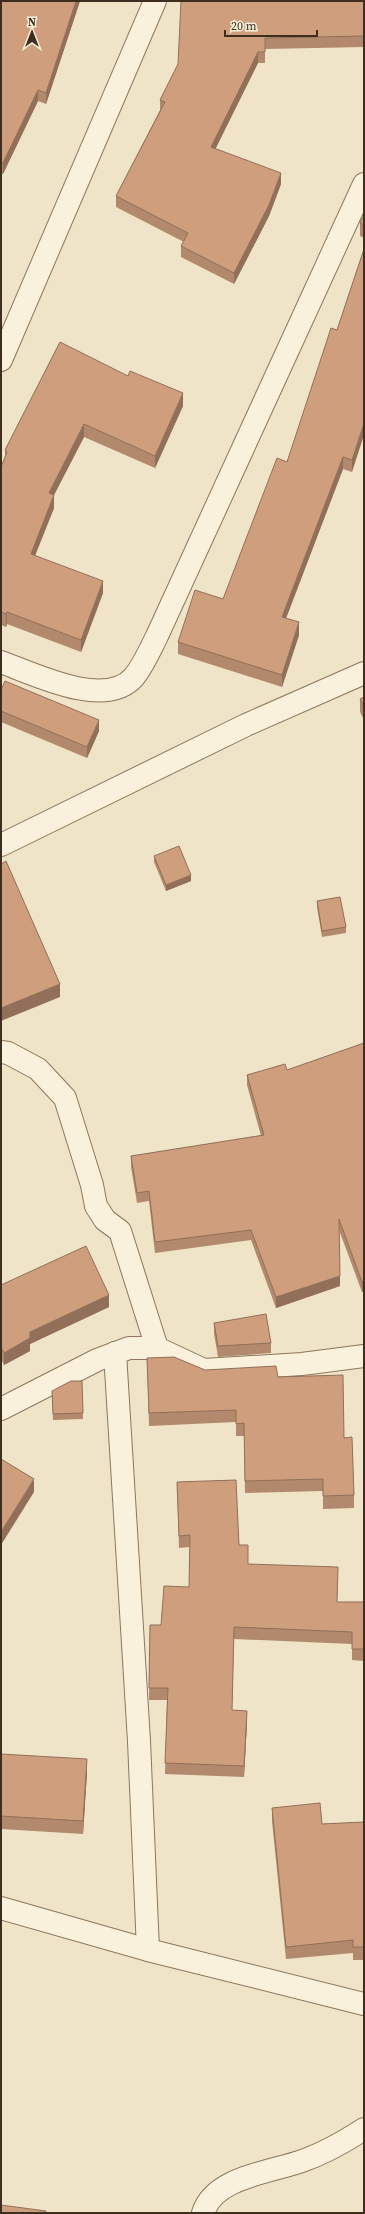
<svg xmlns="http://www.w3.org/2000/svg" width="365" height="2214" viewBox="0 0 365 2214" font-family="'Source Serif 4',serif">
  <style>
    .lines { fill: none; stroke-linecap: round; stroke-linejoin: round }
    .minor-casing { stroke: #8d765c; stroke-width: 24 }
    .minor { stroke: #faf1dc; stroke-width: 22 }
    .wall { fill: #b2896c }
    .shaded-wall { fill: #916f58 }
    .building { fill: #cf9f7d; stroke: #916f58 }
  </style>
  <rect width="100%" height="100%" fill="#f0e4c8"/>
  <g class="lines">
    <defs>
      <g id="minor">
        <path d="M 1,360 L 155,1"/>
        <path d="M 1,662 C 34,674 104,709 133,678 C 142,668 151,648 157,636 L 364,184"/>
        <path d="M 1,845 L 246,725 L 364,673"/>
        <path d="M 1,1052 L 8,1053 L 38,1069 L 65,1098 L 92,1185 L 96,1206 L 105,1220 L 120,1231 L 157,1348"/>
        <path d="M 115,1353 L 139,1741 L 148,1950"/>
        <path d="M 1,1409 L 97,1360 L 129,1348 L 157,1348 L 204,1370 L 302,1364 L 364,1356"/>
        <path d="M 1,1908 L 148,1950 L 364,2004"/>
        <path d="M 203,2213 C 214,2177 271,2172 302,2161 C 325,2153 344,2142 364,2129"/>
      </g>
    </defs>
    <use href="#minor" class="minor-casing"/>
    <use href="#minor" class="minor"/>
  </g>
  <g class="wall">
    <path d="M 1,1 L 80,1 L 46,104 L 38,101 L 3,174 L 1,174 Z"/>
    <path d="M 364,1 L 364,47 L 265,49 L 265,63 L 258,63 L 215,149 L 281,184 L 269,216 L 234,284 L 181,257 L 181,246 L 184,242 L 116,207 L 116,196 L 160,110 L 160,100 L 178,64 Z"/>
    <path d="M 364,215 L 364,238 L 360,236 L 360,223 Z"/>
    <path d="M 364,249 L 352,472 L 343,469 L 286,618 L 299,635 L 282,687 L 178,654 L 178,642 L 223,599 L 287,462 L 337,330 Z"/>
    <path d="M 60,342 L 183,406 L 155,468 L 84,437 L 54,495 L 54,508 L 35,555 L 103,593 L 81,652 L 7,624 L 6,627 L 1,625 L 1,467 L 5,457 L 5,450 Z"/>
    <path d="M 1,690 L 99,731 L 87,758 L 1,722 Z"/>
    <path d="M 364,697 L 364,720 L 360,712 L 360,699 Z"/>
    <path d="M 154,856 L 191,881 L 166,891 L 154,862 Z"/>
    <path d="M 317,901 L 346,927 L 346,933 L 322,937 L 317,907 Z"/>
    <path d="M 364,1021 L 364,1036 L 363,1032 L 363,1022 Z"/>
    <path d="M 364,1043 L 364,1292 L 362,1292 L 339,1230 L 340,1286 L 276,1308 L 251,1240 L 155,1253 L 149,1201 L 137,1203 L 131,1167 L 131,1156 L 261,1136 L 247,1085 L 247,1075 L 287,1070 Z"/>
    <path d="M 1,1285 L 109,1307 L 30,1344 L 30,1351 L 4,1365 L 1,1359 Z"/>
    <path d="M 214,1323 L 271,1343 L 271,1353 L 218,1357 L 214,1334 Z"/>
    <path d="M 147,1358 L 205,1370 L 278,1377 L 344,1438 L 354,1495 L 354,1508 L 323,1509 L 323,1491 L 245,1493 L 244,1436 L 236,1436 L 236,1422 L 149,1426 Z"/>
    <path d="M 82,1381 L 83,1419 L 53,1420 L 52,1391 Z"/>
    <path d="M 177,1482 L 239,1545 L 248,1564 L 338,1579 L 337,1602 L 364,1602 L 364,1661 L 352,1660 L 352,1644 L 234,1639 L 232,1710 L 247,1722 L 244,1777 L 165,1774 L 167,1700 L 149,1700 L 150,1625 L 161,1625 L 189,1587 L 190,1547 L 179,1548 Z"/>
    <path d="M 1,1754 L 87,1772 L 83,1834 L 1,1829 Z"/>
    <path d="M 272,1808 L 322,1824 L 364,1822 L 364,1960 L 353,1960 L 353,1953 L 286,1959 L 272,1821 Z"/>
  </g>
  <g class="shaded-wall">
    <path d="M 76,1 L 80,1 L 46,104 L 46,93 Z"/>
    <path d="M 258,52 L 258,63 L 211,158 L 211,147 Z"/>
    <path d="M 38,90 L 38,101 L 3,174 L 3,163 Z"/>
    <path d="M 281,173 L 281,184 L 269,216 L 234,284 L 234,273 Z"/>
    <path d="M 183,393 L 183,406 L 155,468 L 155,456 Z"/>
    <path d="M 364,423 L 364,435 L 352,472 L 352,460 Z"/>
    <path d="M 84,424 L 84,437 L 54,495 L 54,508 L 31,566 L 31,554 L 49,493 Z"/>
    <path d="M 343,457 L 343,469 L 282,629 L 282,617 Z"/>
    <path d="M 103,581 L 103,593 L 81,652 L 81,640 Z"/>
    <path d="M 7,612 L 7,624 L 6,627 L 6,614 Z"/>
    <path d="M 299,622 L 299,635 L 282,687 L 282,675 Z"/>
    <path d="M 99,720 L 99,731 L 87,758 L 87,747 Z"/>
    <path d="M 191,875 L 191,881 L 166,891 L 166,885 Z"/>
    <path d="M 60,984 L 60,997 L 1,1021 L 1,1008 Z"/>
    <path d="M 340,1276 L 340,1286 L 276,1308 L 276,1297 Z"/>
    <path d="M 364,1281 L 364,1292 L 362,1292 L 362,1282 Z"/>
    <path d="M 109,1295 L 109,1307 L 30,1344 L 30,1351 L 4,1365 L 4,1353 L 30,1332 Z"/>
    <path d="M 34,1479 L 34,1492 L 1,1545 L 1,1532 Z"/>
    <path d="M 247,1711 L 247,1722 L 244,1777 L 244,1766 Z"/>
    <path d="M 87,1759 L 87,1772 L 83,1834 L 83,1821 Z"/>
  </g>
  <g class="building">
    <path d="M 1,1 L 76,1 L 46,93 L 38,90 L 3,163 L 1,162 Z"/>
    <path d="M 181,1 L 364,1 L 364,36 L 265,38 L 265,52 L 258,52 L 211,147 L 281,173 L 269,205 L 234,273 L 181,246 L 188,233 L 116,196 L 165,102 L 160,100 L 178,64 Z"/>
    <path d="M 364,215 L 364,225 L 360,223 Z"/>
    <path d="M 364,249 L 364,423 L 352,460 L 343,457 L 282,617 L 299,622 L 282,675 L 178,642 L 195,590 L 223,599 L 277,458 L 287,462 L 331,328 L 337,330 Z"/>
    <path d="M 60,342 L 128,376 L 130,371 L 183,393 L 155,456 L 84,424 L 49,493 L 54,495 L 31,554 L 103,581 L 81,640 L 7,612 L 6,614 L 1,612 L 1,467 L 7,452 L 5,450 Z"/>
    <path d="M 5,681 L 99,720 L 87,747 L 1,711 L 1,690 Z"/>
    <path d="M 364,697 L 364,707 L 360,699 Z"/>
    <path d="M 179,846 L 191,875 L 166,885 L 154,856 Z"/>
    <path d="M 6,861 L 60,984 L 1,1008 L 1,864 Z"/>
    <path d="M 340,897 L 346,927 L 322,931 L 317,901 Z"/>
    <path d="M 364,1043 L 364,1281 L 362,1282 L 339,1219 L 340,1276 L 276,1297 L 251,1230 L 155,1242 L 149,1191 L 137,1193 L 131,1156 L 264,1135 L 247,1075 L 285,1064 L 287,1070 Z"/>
    <path d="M 86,1246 L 109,1295 L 30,1332 L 30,1338 L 4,1353 L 1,1347 L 1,1285 Z"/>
    <path d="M 266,1314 L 271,1343 L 218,1346 L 214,1323 Z"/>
    <path d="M 174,1357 L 205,1370 L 276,1366 L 278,1377 L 343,1375 L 344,1438 L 352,1437 L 354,1495 L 323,1496 L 323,1479 L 245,1481 L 244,1423 L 236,1424 L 236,1410 L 149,1413 L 147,1358 Z"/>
    <path d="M 71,1381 L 82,1381 L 83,1413 L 53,1414 L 52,1391 Z"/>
    <path d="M 1,1459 L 34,1479 L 1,1532 Z"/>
    <path d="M 236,1480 L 239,1545 L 248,1545 L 248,1564 L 338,1567 L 337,1602 L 364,1602 L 364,1649 L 352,1649 L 352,1632 L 234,1627 L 232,1710 L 247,1711 L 244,1766 L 165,1763 L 168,1688 L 149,1688 L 150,1625 L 161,1625 L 164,1586 L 189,1587 L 190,1535 L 179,1536 L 177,1482 Z"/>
    <path d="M 1,1754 L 87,1759 L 83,1821 L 1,1816 Z"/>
    <path d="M 320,1803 L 322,1824 L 364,1822 L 364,1947 L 353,1947 L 353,1940 L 286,1947 L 272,1808 Z"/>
    <path d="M 1,2205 L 46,2211 L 45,2213 L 1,2213 Z"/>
  </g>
  <rect width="365" height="2214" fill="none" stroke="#3d2e20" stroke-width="4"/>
  <g transform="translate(32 32)" stroke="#f7eed8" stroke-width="3" paint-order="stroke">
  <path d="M0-3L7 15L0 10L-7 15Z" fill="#3d2e20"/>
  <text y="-6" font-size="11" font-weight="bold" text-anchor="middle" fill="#3d2e20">N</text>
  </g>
  <path d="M225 30v6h92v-6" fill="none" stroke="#3d2e20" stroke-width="2"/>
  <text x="231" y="30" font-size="12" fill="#3d2e20" stroke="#f7eed8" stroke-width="3" paint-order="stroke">20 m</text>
</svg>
